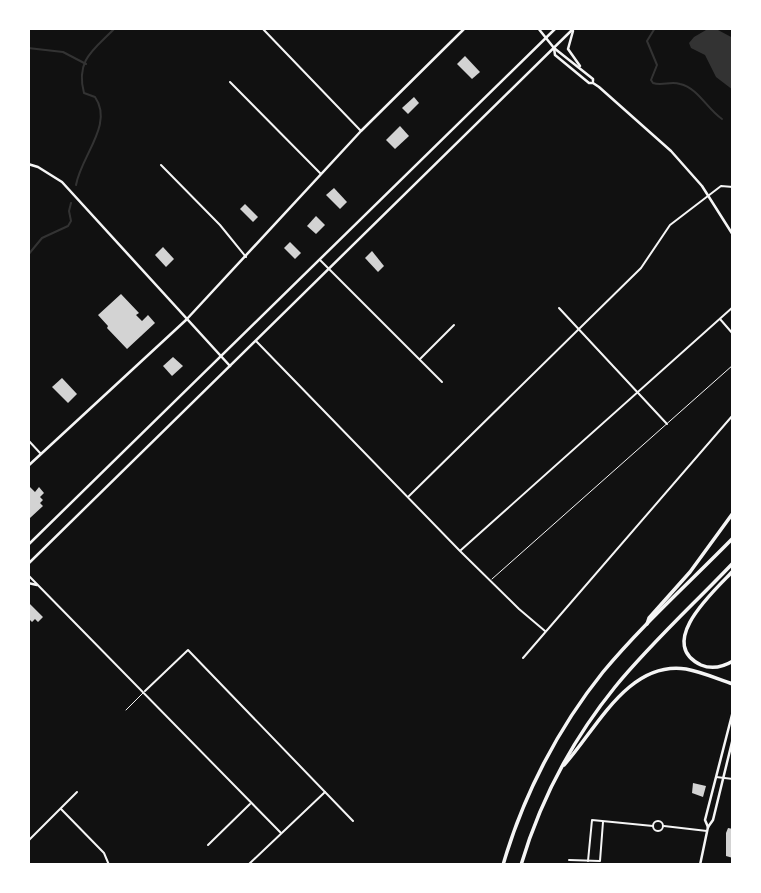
<svg xmlns="http://www.w3.org/2000/svg" width="761" height="893" viewBox="0 0 761 893" font-family="Signika,sans-serif">
  <style>
    .water { fill: #333 }
    .lines { fill: none; stroke-linecap: round; stroke-linejoin: round }
    .stream { stroke: #333; stroke-width: 2 }
    .building { fill: #d3d3d3 }
    .service { stroke: #f5f5f5; stroke-width: 1 }
    .minor { stroke: #f5f5f5; stroke-width: 2 }
    .tertiary { stroke: #f5f5f5; stroke-width: 2.5 }
    .secondary { stroke: #f5f5f5; stroke-width: 2.5 }
    .primary { stroke: #f5f5f5; stroke-width: 2.5 }
    .motorway { stroke: #f5f5f5; stroke-width: 3.5 }
  </style>
  <rect width="100%" height="100%" fill="#111"/>
  <path class="water" d="M 706,30 L 718,30 L 733,38 L 733,90 L 716,77 L 705,55 L 691,48 L 689,43 L 694,37 Z"/>
  <g class="lines">
    <g class="stream">
      <path d="M 655,28 L 647,41 L 657,65 L 651,80 L 653,83 C 662,86 671,81 680,84 C 698,88 707,109 722,119"/>
      <path d="M 28,48 L 63,52 L 86,64"/>
      <path d="M 76,185 C 81,156 114,124 95,97 L 84,93 C 75,59 95,49 115,28"/>
      <path d="M 28,255 L 42,238 L 68,226 L 71,221 L 69,211 L 71,203"/>
    </g>
  </g>
  <g class="building">
    <path d="M 465,56 L 480,72 L 472,79 L 457,64 Z"/>
    <path d="M 414,97 L 419,103 L 408,114 L 402,108 Z"/>
    <path d="M 400,126 L 409,136 L 395,149 L 386,140 Z"/>
    <path d="M 334,188 L 347,202 L 340,209 L 326,195 Z"/>
    <path d="M 245,204 L 258,217 L 253,222 L 240,209 Z"/>
    <path d="M 316,216 L 325,225 L 316,234 L 307,226 Z"/>
    <path d="M 290,242 L 301,253 L 295,259 L 284,248 Z"/>
    <path d="M 163,247 L 174,259 L 166,267 L 155,255 Z"/>
    <path d="M 372,251 L 384,266 L 378,272 L 365,258 Z"/>
    <path d="M 121,294 L 139,313 L 136,315 L 142,321 L 148,315 L 155,323 L 127,349 L 107,328 L 108,326 L 98,315 Z"/>
    <path d="M 173,357 L 183,366 L 172,376 L 163,366 Z"/>
    <path d="M 62,378 L 77,394 L 68,403 L 52,387 Z"/>
    <path d="M 28,485 L 35,492 L 39,487 L 44,493 L 40,497 L 43,500 L 40,503 L 43,506 L 30,518 L 28,516 Z"/>
    <path d="M 29,603 L 43,617 L 38,622 L 35,619 L 32,622 L 28,618 L 30,615 L 28,612 Z"/>
    <path d="M 693,783 L 706,786 L 703,797 L 692,793 Z"/>
    <path d="M 728,828 L 733,829 L 733,858 L 726,856 L 726,833 Z"/>
  </g>
  <g class="lines">
    <g class="service">
      <path d="M 492,579 L 733,365"/>
      <path d="M 126,710 L 144,692"/>
    </g>
    <g class="minor">
      <path d="M 262,28 L 361,131"/>
      <path d="M 230,82 L 321,174"/>
      <path d="M 161,165 L 220,225 L 246,257"/>
      <path d="M 320,260 L 442,382"/>
      <path d="M 559,308 L 667,424"/>
      <path d="M 720,319 L 733,334"/>
      <path d="M 256,341 L 460,551 L 519,609 L 545,631"/>
      <path d="M 420,359 L 454,325"/>
      <path d="M 28,440 L 41,454"/>
      <path d="M 408,497 L 641,268 L 670,225 L 721,186 L 733,187"/>
      <path d="M 461,550 L 733,307"/>
      <path d="M 28,575 L 281,833"/>
      <path d="M 523,658 L 733,415"/>
      <path d="M 145,691 L 188,650 L 353,821"/>
      <path d="M 716,777 L 733,779"/>
      <path d="M 61,809 L 104,853 L 109,865"/>
      <circle cx="658" cy="826" r="5"/>
      <path d="M 664,826 L 707,831"/>
      <path d="M 28,841 L 77,792"/>
      <path d="M 208,845 L 250,804"/>
      <path d="M 569,860 L 600,861 L 603,822"/>
      <path d="M 588,861 L 592,820 L 653,826"/>
      <path d="M 248,865 L 325,792"/>
    </g>
    <path class="tertiary" d="M 28,164 L 38,167 L 62,182 L 230,366"/>
    <path class="secondary" d="M 700,865 L 708,827"/>
    <g class="primary">
      <path d="M 538,28 L 554,48 L 555,55 L 589,83 L 593,83 L 599,87 L 671,151 L 702,186 L 733,235"/>
      <path d="M 573,31 L 568,49 L 580,66"/>
      <path d="M 554,48 L 593,79 L 593,81"/>
      <path d="M 28,466 L 186,320 L 361,131 L 465,28"/>
      <path d="M 28,545 L 556,28"/>
      <path d="M 28,564 L 574,28"/>
      <path d="M 28,583 L 37,585"/>
      <path d="M 708,827 L 705,820 L 733,711"/>
      <path d="M 708,827 L 713,820 L 733,738"/>
    </g>
    <g class="motorway">
      <path d="M 733,571 C 715,590 655,643 701,665 C 713,670 723,667 733,661"/>
      <path d="M 647,624 L 649,618 L 690,572 L 733,513"/>
      <path d="M 564,765 C 596,730 628,660 686,669 C 702,672 718,679 733,684"/>
      <path d="M 503,865 C 523,796 558,728 603,672 C 642,625 690,582 733,538"/>
      <path d="M 521,865 C 540,801 573,739 615,687 C 651,643 694,604 733,563"/>
    </g>
  </g>
  <rect width="761" height="893" fill="none" stroke="#ffffff" stroke-width="60"/>
</svg>
